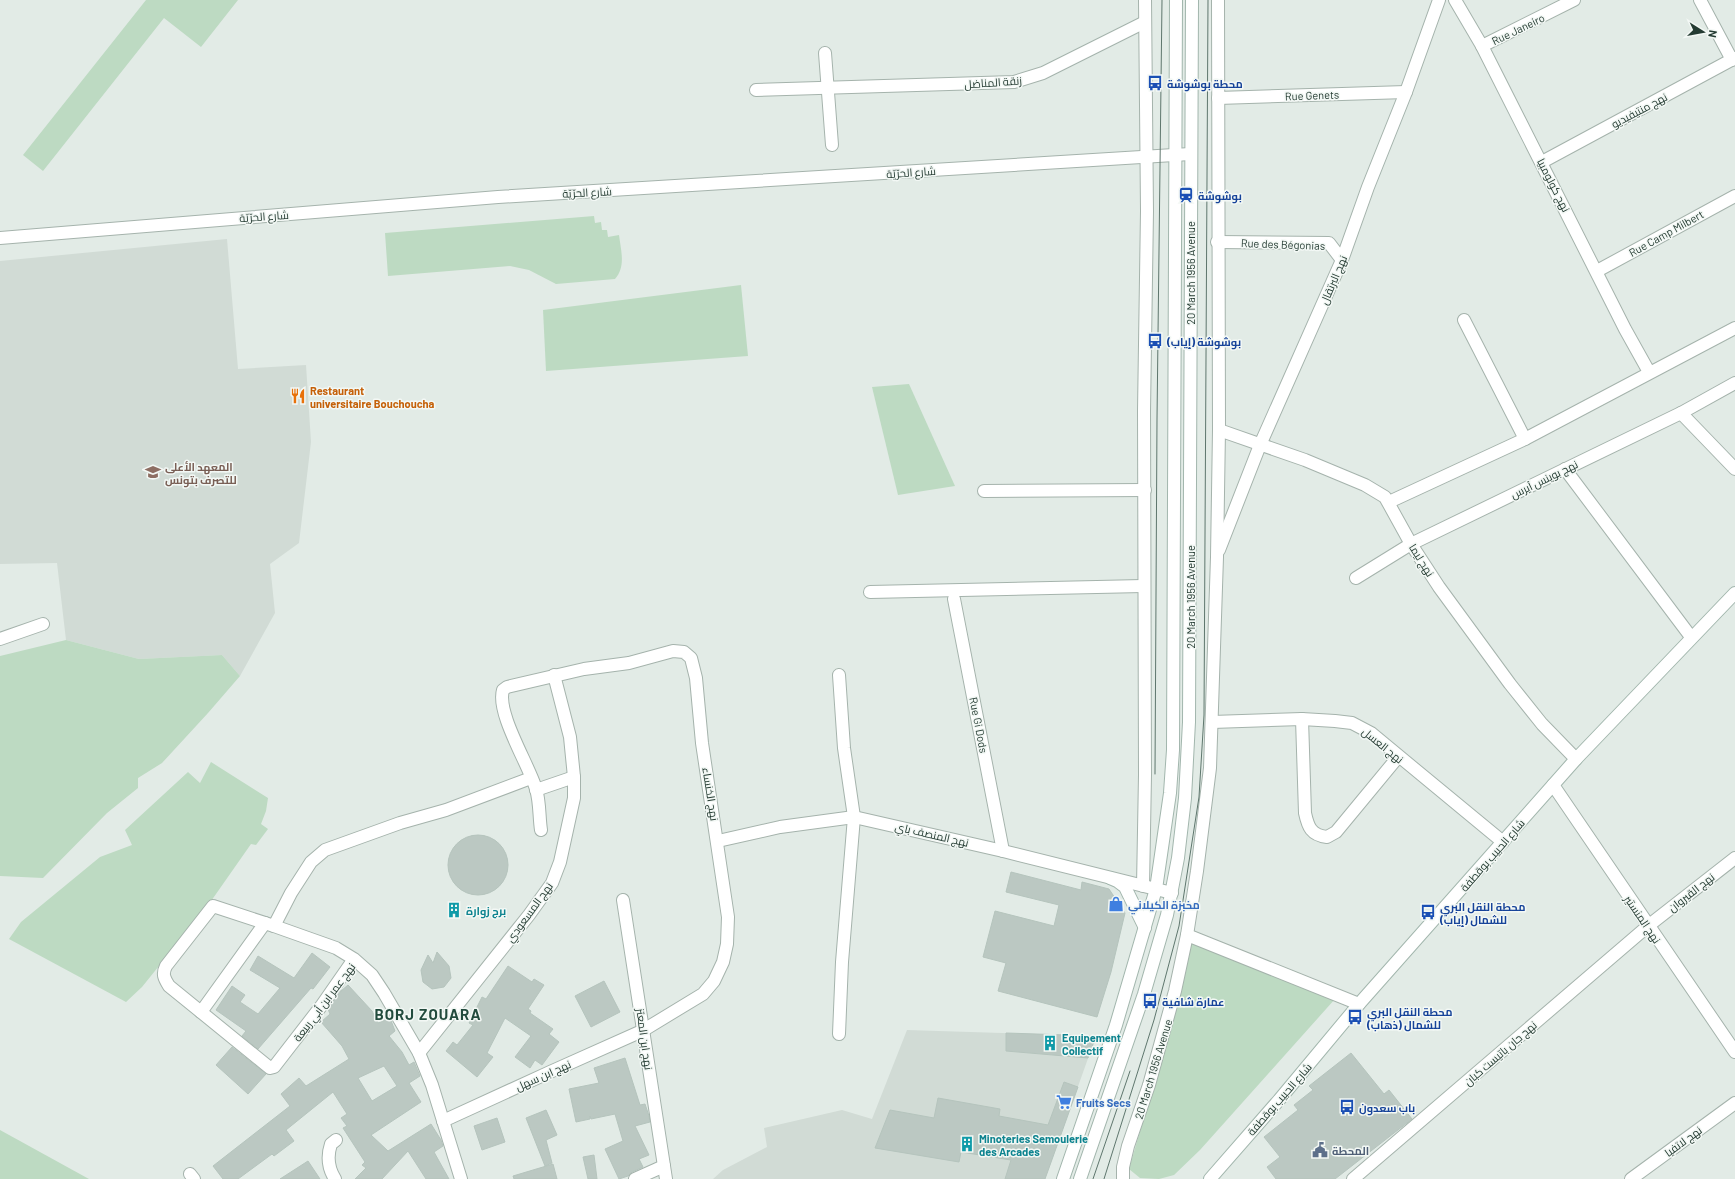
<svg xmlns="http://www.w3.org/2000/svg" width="1735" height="1179" viewBox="0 0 1735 1179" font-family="Barlow,Cairo,sans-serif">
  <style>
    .built { fill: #d1dbd5 }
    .green { fill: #bddac2 }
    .building { fill: #bbc8c2; stroke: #b5c4bd; fill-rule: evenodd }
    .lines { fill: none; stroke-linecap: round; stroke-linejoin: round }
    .minor-casing { stroke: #a5b3ac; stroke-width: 14 }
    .tertiary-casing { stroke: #a5b3ac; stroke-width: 14 }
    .secondary-casing { stroke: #a2b6ad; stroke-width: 14 }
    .minor { stroke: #fff; stroke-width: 12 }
    .tertiary { stroke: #fff; stroke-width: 12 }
    .secondary { stroke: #fff; stroke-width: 12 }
    .tram { stroke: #5e766d; stroke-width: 1 }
    .labels { text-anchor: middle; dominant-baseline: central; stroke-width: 3; stroke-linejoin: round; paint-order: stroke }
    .street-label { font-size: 11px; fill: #243b32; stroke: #f3f8f5 }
    .transit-label { font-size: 11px; font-weight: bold; fill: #164399; stroke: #f3f8f5; text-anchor: start }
    .food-label { font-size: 11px; font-weight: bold; fill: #c56008; stroke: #f3f8f5; text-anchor: start }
    .education-label { font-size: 11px; font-weight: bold; fill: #785e54; stroke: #f3f8f5; text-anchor: start }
    .shop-label { font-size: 11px; font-weight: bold; fill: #366cbe; stroke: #f3f8f5; text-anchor: start }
    .culture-label { font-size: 11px; font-weight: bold; fill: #0d838f; stroke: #f3f8f5; text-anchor: start }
    .service-label { font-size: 11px; font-weight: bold; fill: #4e5e75; stroke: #f3f8f5; text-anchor: start }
    .district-label { font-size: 15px; font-weight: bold; letter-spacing: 1px; fill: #224b3d; stroke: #f3f8f5 }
  </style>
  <rect width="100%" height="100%" fill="#e2ebe6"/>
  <g class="built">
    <path d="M 227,239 L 238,369 L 306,365 L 311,442 L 299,543 L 270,564 L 275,613 L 240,676 L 222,655 L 139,659 L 66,640 L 57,563 L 0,564 L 0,261 Z"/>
    <path d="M 907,1030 L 1096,1036 L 1045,1179 L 713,1179 L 723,1170 L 767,1147 L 764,1128 L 842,1110 L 872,1119 Z"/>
  </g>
  <g class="green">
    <path d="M 146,0 L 238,0 L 201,47 L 164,18 L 43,171 L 23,155 Z"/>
    <path d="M 594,216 L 595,223 L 601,222 L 602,230 L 607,230 L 608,237 L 619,235 C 621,251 626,267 615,279 L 556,284 L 529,270 L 510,266 L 388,276 L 385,233 Z"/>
    <path d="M 741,285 L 748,356 L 546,371 L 543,310 Z"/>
    <path d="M 909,384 L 955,486 L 898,495 L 872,387 Z"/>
    <path d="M 66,640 L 139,659 L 222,655 L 240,676 L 208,713 L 162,763 L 138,778 L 138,788 L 107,813 L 43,878 L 0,876 L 0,656 Z"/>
    <path d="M 211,762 L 268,798 L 266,811 L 261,824 L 268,829 L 256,845 L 251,844 L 209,904 L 142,987 L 126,1002 L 9,939 L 21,922 L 100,857 L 132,845 L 125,830 L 188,772 L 200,783 Z"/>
    <path d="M 1198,939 L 1335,999 L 1200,1150 L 1174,1175 L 1159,1179 L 1140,1178 L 1129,1169 L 1171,1024 L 1191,945 Z"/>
    <path d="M 0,1130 L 89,1179 L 0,1179 Z"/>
  </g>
  <g class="building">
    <circle cx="478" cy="865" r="30"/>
    <path d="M 1011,872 L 1081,890 L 1082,882 L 1109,889 L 1125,913 L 1111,972 L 1097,1017 L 998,991 L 1006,963 L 983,957 L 995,911 L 1054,926 L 1059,905 L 1006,892 Z"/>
    <path d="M 437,952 L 449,966 L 451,978 L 444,987 L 432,989 L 423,982 L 421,970 L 428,955 L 433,963 Z"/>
    <path d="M 312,953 L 330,967 L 313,989 L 311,988 L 258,1049 L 242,1036 L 246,1031 L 216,1010 L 232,986 L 245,995 L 240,1002 L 258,1014 L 280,988 L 250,970 L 258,956 L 294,978 Z"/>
    <path d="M 508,966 L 532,982 L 534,979 L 544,985 L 528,1009 L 531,1011 L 530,1013 L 553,1029 L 549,1034 L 559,1042 L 542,1065 L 535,1060 L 530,1068 L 515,1057 L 531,1036 L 505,1018 L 487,1053 L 493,1057 L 477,1077 L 446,1051 L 453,1042 L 457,1045 L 473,1025 L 469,1023 L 482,997 L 486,999 Z"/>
    <path d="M 604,981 L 620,1012 L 591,1027 L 575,996 Z"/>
    <path d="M 348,985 L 372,1011 L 378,1023 L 390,1018 L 395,1031 L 389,1036 L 402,1052 L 409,1065 L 414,1062 L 420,1076 L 409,1083 L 421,1102 L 371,1135 L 388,1151 L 431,1124 L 441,1140 L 443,1146 L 434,1152 L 449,1179 L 426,1179 L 408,1151 L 382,1179 L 355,1179 L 366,1168 L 362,1165 L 365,1162 L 343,1128 L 347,1126 L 341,1118 L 347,1114 L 333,1092 L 286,1130 L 294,1141 L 274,1156 L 272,1154 L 238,1179 L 223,1179 L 213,1166 L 290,1106 L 281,1094 L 299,1078 L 306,1086 L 349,1059 L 342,1046 L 321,1022 L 330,1014 L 328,1009 L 341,991 ZM 384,1066 L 397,1086 L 372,1101 L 358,1078 Z"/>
    <path d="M 1006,1033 L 1096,1036 L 1088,1058 L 1006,1051 Z"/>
    <path d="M 232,1047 L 266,1074 L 248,1094 L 216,1065 Z"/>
    <path d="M 1351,1053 L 1384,1094 L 1389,1090 L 1412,1119 L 1335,1179 L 1276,1179 L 1267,1167 L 1280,1157 L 1264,1137 L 1298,1110 L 1294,1105 L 1313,1090 L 1309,1086 Z"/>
    <path d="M 625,1058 L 640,1105 L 645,1104 L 649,1116 L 650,1122 L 635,1126 L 649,1155 L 639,1159 L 643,1167 L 632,1172 L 628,1176 L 619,1179 L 605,1149 L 623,1141 L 615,1114 L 591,1119 L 590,1116 L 590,1119 L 576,1122 L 569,1089 L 599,1083 L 594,1068 Z"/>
    <path d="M 1064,1082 L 1078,1087 L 1045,1179 L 1005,1179 L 1011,1160 L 961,1152 L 959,1162 L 875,1148 L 890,1110 L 934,1118 L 938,1098 L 1000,1109 L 999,1116 L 1048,1125 Z"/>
    <path d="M 546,1110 L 557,1135 L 546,1140 L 552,1163 L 545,1166 L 526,1118 Z"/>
    <path d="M 497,1118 L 505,1142 L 482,1150 L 474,1126 Z"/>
    <path d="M 594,1155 L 597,1179 L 588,1179 L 583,1157 Z"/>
    <path d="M 308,1161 L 320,1179 L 280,1179 Z"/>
    <path d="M 553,1164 L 557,1179 L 514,1179 L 513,1176 Z"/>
  </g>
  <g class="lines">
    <defs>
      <g id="minor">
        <path d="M 1455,0 L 1482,46 L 1625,329 L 1649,372"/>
        <path d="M 1700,0 L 1732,60"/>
        <path d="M 1482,46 L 1574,0"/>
        <path d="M 825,53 L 832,145"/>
        <path d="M 756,90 L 1014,82 L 1043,73 L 1145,22"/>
        <path d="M 1218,98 L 1406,92"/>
        <path d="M 1542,162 L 1735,58"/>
        <path d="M 1217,242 L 1329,243 L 1342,260"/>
        <path d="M 1597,271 L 1735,196"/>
        <path d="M 1464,320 L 1525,439"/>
        <path d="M 1681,413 L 1735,469"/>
        <path d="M 1219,430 L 1305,460 L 1365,485 L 1385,497 L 1411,544 L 1439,587 L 1510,684 L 1542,724 L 1576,759"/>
        <path d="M 1565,469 L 1691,637"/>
        <path d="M 984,491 L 1145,490"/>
        <path d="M 1389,502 L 1525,439 L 1735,328"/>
        <path d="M 1219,550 L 1260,445 L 1342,260 L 1368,187 L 1406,92 L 1439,0"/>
        <path d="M 1356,578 L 1411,544 L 1681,413 L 1735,383"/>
        <path d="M 870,592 L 1143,586"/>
        <path d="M 954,599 L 1003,851"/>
        <path d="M 0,639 L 43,624"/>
        <path d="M 1302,719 L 1305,813 C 1308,827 1311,835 1327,837 L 1336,832 L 1398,757"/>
        <path d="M 1212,722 L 1302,719 L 1335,721 L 1352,723 L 1371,733 L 1503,842"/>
        <path d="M 1553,785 L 1735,1052"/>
        <path d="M 536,790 L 574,777"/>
        <path d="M 718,841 L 780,827 L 854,817 L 1003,851 L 1172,893"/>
        <path d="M 1143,886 L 1145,775 L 1144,411 L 1147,211 L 1145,0"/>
        <path d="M 623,900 L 666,1179"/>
        <path d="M 274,926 L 291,893 L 311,862 L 325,850 L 400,823 L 446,810 L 531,778"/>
        <path d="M 1187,935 L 1359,1004"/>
        <path d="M 354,959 L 322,1005 L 274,1067 L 270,1068 L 265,1064 L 169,986 C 164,978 162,974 166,966 L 213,906 L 274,926 L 336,948 L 354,959 L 372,975 L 384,993 L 419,1053 L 432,1085 L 461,1179"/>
        <path d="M 201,1012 L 265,923"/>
        <path d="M 839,1034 L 842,962 L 854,817 L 844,748 L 839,675"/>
        <path d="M 419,1053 L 529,915 L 552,883 L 560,862 L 574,798 L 574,777 L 570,737 L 554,675"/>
        <path d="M 443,1121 L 550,1072 L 642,1031 L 703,994 L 714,981 L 723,962 L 727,944 L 728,917 L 702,743 L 696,678 L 691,658 L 684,652 L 673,651 L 629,663 L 584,669 L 507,687 L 503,690 C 496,713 529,765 536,789 C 540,802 539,817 541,830"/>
        <path d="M 190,1174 L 194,1179"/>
        <path d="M 335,1179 C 328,1168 327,1156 331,1144 L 336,1140"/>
        <path d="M 635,1179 L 664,1166"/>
        <path d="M 1123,1179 L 1123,1167 L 1128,1146 L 1149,1085 L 1175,991 L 1187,935 L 1197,871 L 1210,768 L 1217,557 L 1219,430 L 1218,0"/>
        <path d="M 1353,1179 L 1648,926 L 1735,858"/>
        <path d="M 1631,1179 L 1735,1103"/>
      </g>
      <path id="tertiary" d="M 0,238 L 498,197 L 1190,154"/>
      <g id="secondary">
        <path d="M 1110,878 L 1117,881 L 1125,887 L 1145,928"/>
        <path d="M 1063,1179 L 1116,1025 L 1156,889 L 1170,793 L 1173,750 L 1176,0"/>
        <path d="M 1080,1179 L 1144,994 L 1167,915 L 1178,858 L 1185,798 L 1189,722 L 1192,0"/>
        <path d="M 1210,1179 L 1279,1100 L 1359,1004 L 1576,759 L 1735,593"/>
      </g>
    </defs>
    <use href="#minor" class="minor-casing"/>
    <use href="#tertiary" class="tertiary-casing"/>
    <use href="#secondary" class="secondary-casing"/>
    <use href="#minor" class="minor"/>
    <use href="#tertiary" class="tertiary"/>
    <use href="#secondary" class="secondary"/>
    <g class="tram">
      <path d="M 1155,774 L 1157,419 L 1162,0"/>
      <path d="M 1093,1179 L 1130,1071"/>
      <path d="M 1104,1179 L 1154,1020 L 1179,926 L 1199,797 L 1204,715 L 1208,0"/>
    </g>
  </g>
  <defs>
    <symbol id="bus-bare" viewBox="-9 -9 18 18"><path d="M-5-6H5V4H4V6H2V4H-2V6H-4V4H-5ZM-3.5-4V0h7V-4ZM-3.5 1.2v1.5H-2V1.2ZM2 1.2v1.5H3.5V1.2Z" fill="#1a4fb4" stroke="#f3f8f5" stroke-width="2.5" paint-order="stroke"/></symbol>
    <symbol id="station-bare" viewBox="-9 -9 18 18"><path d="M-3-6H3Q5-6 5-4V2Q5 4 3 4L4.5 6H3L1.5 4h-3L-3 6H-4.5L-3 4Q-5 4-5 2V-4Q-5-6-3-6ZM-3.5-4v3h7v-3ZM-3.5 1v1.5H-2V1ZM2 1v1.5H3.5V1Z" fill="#1a4fb4" stroke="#f3f8f5" stroke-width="2.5" paint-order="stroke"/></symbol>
    <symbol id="restaurant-bare" viewBox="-9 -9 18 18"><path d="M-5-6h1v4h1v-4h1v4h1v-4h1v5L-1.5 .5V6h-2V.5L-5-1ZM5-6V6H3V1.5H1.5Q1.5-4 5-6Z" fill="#e8710a" stroke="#f3f8f5" stroke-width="2.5" paint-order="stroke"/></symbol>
    <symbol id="university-bare" viewBox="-9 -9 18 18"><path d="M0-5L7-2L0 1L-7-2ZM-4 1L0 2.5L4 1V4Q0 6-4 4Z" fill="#8d6e63" stroke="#f3f8f5" stroke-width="2.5" paint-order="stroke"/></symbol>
    <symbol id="shop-bare" viewBox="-9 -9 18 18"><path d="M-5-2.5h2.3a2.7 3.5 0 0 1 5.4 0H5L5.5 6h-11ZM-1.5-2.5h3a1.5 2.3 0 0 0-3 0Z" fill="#3f7fe0" stroke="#f3f8f5" stroke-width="2.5" paint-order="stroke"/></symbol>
    <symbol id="building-bare" viewBox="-9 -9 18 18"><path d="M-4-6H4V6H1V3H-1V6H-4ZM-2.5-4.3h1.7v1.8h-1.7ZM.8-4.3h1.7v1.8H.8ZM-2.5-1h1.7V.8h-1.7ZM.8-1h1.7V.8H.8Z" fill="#0f9aa8" stroke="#f3f8f5" stroke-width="2.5" paint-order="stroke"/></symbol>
    <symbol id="supermarket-bare" viewBox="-9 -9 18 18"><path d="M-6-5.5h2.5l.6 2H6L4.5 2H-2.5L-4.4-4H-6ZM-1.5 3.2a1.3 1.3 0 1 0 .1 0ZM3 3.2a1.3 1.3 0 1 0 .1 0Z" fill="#3f7fe0" stroke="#f3f8f5" stroke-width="2.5" paint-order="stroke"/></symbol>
    <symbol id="civic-bare" viewBox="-9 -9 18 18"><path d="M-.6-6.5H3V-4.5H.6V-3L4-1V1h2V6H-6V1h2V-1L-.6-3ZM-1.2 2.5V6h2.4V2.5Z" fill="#5c6f8a" stroke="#f3f8f5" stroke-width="2.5" paint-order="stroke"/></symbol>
  </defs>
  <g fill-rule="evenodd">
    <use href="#bus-bare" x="1144" y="72" width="22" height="22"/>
    <use href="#station-bare" x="1175" y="184" width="22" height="22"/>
    <use href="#bus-bare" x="1144" y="330" width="22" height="22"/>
    <use href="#restaurant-bare" x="287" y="385" width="22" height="22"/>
    <use href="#university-bare" x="142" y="461" width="22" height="22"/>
    <use href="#shop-bare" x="1105" y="893" width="22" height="22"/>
    <use href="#building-bare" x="443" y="899" width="22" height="22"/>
    <use href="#bus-bare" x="1417" y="901" width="22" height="22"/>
    <use href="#bus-bare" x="1139" y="990" width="22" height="22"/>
    <use href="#bus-bare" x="1344" y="1006" width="22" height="22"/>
    <use href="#building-bare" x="1039" y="1032" width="22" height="22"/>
    <use href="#supermarket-bare" x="1053" y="1091" width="22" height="22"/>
    <use href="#bus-bare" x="1336" y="1096" width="22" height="22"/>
    <use href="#building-bare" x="956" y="1133" width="22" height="22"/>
    <use href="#civic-bare" x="1309" y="1139" width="22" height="22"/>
  </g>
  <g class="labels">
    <g class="street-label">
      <text transform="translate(1518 29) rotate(-26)">Rue Janeiro</text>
      <text transform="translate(993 82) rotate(-4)">زنقة المناضل</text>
      <text transform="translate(1312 95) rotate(-2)">Rue Genets</text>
      <text transform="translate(1639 110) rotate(-28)">نهج منتيفيديو</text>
      <text transform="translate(911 172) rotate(-4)">شارع الحرّيّة</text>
      <text transform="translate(1554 185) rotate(63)">نهج كولومبيا</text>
      <text transform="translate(587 192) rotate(-3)">شارع الحرّيّة</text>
      <text transform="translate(264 216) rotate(-4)">شارع الحرّيّة</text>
      <text transform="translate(1666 233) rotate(-29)">Rue Camp Milbert</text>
      <text transform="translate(1283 244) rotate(2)">Rue des Bégonias</text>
      <text transform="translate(1190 273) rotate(-90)">20 March 1956 Avenue</text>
      <text transform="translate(1333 280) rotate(-67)">نهج البرتقال</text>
      <text transform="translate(1544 479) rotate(-26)">نهج بوينس آيرس</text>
      <text transform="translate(1422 560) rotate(58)">نهج ليما</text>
      <text transform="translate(1190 597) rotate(-90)">20 March 1956 Avenue</text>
      <text transform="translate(979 725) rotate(79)">Rue Gi Dods</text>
      <text transform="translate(1383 745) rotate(39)">نهج العسل</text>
      <text transform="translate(711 794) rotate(81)">نهج الخنساء</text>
      <text transform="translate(932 834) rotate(13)">نهج المنصف باي</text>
      <text transform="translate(1492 855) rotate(-49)">شارع الحبيب بوقطفة</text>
      <text transform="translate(1691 892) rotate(-38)">نهج القيروان</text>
      <text transform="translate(529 912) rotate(-54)">نهج المسعودي</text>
      <text transform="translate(1643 919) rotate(56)">نهج المنستير</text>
      <text transform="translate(324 1002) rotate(-53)">نهج عمر ابن أبي ربيعة</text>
      <text transform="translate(645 1039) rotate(82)">نهج ابن المعتز</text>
      <text transform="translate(1500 1053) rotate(-41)">نهج جان باتيست كبان</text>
      <text transform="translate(1153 1069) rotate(-73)">20 March 1956 Avenue</text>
      <text transform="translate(543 1075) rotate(-24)">نهج ابن سهل</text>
      <text transform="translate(1279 1099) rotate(-49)">شارع الحبيب بوقطفة</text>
      <text transform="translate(1683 1141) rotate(-36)">نهج لاتفيا</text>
    </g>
    <g class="transit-label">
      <text x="1167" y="83">محطة بوشوشة</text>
      <text x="1198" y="195">بوشوشة</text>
      <text x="1167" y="341">بوشوشة (إياب)</text>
      <text x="1440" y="906">محطة النقل البري<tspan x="1440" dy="13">للشمال (إياب)</tspan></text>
      <text x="1162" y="1001">عمارة شافية</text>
      <text x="1367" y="1011">محطة النقل البري<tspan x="1367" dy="13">للشمال (ذهاب)</tspan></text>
      <text x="1359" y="1107">باب سعدون</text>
    </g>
    <g class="food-label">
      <text x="310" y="390">Restaurant<tspan x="310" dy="13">universitaire Bouchoucha</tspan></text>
    </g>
    <g class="education-label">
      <text x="165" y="466">المعهد الأعلى<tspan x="165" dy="13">للتصرف بتونس</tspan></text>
    </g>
    <g class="shop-label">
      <text x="1128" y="904">مخبزة الكيلاني</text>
      <text x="1076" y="1102">Fruits Secs</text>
    </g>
    <g class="culture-label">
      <text x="466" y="910">برج زوارة</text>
      <text x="1062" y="1037">Equipement<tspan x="1062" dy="13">Collectif</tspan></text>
      <text x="979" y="1138">Minoteries Semoulerie<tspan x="979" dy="13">des Arcades</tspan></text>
    </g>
    <g class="service-label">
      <text x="1332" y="1150">المحطة</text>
    </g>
    <g class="district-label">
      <text x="428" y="1014">BORJ ZOUARA</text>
    </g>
  </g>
  <g transform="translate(1703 32) rotate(101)" stroke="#f3f8f5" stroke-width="3" paint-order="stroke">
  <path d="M0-3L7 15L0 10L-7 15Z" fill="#243b32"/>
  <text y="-6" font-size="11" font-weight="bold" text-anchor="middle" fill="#243b32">N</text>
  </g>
</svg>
